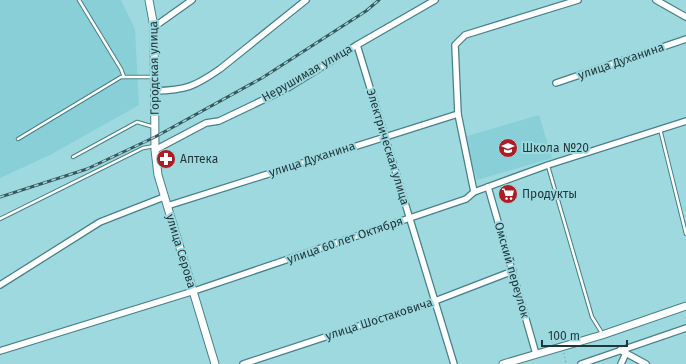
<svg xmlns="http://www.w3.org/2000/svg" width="686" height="364" viewBox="0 0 686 364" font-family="'Fira Sans',sans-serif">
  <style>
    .built { fill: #89cfd7 }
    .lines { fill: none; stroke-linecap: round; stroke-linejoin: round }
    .service-casing { stroke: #478188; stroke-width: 4.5 }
    .minor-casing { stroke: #478188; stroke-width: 8 }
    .tertiary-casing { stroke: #478188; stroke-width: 9 }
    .path { stroke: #69959b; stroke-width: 1; stroke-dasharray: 1 3; stroke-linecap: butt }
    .service { stroke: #fff; stroke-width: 2.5 }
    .minor { stroke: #fff; stroke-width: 5.5 }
    .tertiary { stroke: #fff; stroke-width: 7 }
    .rail-casing { stroke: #39585c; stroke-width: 3 }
    .rail { stroke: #9ed9e0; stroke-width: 1.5; stroke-dasharray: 4.5; stroke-linecap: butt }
    .labels { text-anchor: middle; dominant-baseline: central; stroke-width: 4; stroke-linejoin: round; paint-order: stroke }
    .street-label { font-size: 12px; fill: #1f373a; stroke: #9ed9e0 }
    .poi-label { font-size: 12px; fill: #1f373a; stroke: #9ed9e0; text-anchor: start }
  </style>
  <rect width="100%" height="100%" fill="#9ed9e0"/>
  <g class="built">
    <path d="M 0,0 L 121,0 L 135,29 L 139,105 L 50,155 L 0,178 Z"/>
    <path d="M 539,115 L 552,158 L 477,180 L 464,137 Z"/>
  </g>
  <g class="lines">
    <defs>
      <g id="service">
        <path d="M 79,0 L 121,69 L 124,77"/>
        <path d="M 660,129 L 686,234"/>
        <path d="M 18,139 L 121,77 L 154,77"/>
        <path d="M 73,157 L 137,122 L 154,127"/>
        <path d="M 548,166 L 592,317 L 602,333"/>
        <path d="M 0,219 L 143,148 L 155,146"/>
      </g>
      <g id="minor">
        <path d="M 656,0 L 686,17"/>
        <path d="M 154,27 L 192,0"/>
        <path d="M 357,45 L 454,364"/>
        <path d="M 556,83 L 686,39"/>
        <path d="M 155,91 C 186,90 194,87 220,69 L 306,0"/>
        <path d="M 155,150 L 206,123 L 219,121 L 286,89 L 357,45 L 435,0"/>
        <path d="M 488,187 L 536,354"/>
        <path d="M 474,192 L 458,114 L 455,45 L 465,35 L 578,0"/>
        <path d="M 167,206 L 458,114"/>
        <path d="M 0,285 L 100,222 L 164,197"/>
        <path d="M 620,350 L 646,364"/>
        <path d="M 0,351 L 194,291 L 466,199 L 474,192 L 548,165 L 686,121"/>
        <path d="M 243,364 L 435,301 L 513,271"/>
        <path d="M 581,364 L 686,328"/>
        <path d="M 621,364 L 626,353"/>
      </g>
      <g id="tertiary">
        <path d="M 149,0 L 154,27 L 155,150 L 158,175 L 215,364"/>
        <path d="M 503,364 L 602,335 L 686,306"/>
      </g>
    </defs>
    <use href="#service" class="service-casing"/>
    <use href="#minor" class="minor-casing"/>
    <use href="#tertiary" class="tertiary-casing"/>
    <path class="path" d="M 564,353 L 566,364"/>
    <use href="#service" class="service"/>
    <use href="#minor" class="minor"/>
    <use href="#tertiary" class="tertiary"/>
    <defs>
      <path id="rail" d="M 0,197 L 87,169 L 155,137 L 262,78 L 366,11 L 379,0"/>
    </defs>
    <use href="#rail" class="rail-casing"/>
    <use href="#rail" class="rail"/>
  </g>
  <defs>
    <symbol id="school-disc" viewBox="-11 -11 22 22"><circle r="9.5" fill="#ae1c24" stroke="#9ed9e0"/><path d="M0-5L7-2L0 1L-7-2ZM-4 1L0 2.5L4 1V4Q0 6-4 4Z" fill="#fff"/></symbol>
    <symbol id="pharmacy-disc" viewBox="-11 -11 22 22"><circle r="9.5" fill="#ae1c24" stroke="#9ed9e0"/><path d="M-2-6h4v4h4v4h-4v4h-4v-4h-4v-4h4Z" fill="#fff"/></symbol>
    <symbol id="supermarket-disc" viewBox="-11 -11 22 22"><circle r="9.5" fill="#ae1c24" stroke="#9ed9e0"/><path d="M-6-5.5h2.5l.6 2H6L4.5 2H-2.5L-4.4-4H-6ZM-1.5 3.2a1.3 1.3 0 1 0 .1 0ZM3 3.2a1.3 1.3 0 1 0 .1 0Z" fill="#fff"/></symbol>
  </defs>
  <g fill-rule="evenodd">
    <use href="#school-disc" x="497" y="137" width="22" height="22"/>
    <use href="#pharmacy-disc" x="155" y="148" width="22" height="22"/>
    <use href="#supermarket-disc" x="497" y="183" width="22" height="22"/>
  </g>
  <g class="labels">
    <g class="street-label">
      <text transform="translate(621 61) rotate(-19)">улица Духанина</text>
      <text transform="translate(154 68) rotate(-91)">Городская улица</text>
      <text transform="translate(307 73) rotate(-30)">Нерушимая улица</text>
      <text transform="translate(388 147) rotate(73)">Электрическая улица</text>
      <text transform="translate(312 159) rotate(-18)">улица Духанина</text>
      <text transform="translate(345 240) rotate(-19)">улица 60 лет Октября</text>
      <text transform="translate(181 251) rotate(73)">улица Серова</text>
      <text transform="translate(512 270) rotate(74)">Омский переулок</text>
      <text transform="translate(379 319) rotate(-18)">улица Шостаковича</text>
    </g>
    <g class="poi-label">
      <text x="522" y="148">Школа №20</text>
      <text x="180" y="159">Аптека</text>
      <text x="522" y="194">Продукты</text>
    </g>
  </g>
  <path d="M542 340v6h85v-6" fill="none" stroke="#1f373a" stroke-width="2"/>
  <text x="548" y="340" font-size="12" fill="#1f373a" stroke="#9ed9e0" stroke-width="3" paint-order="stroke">100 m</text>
</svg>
